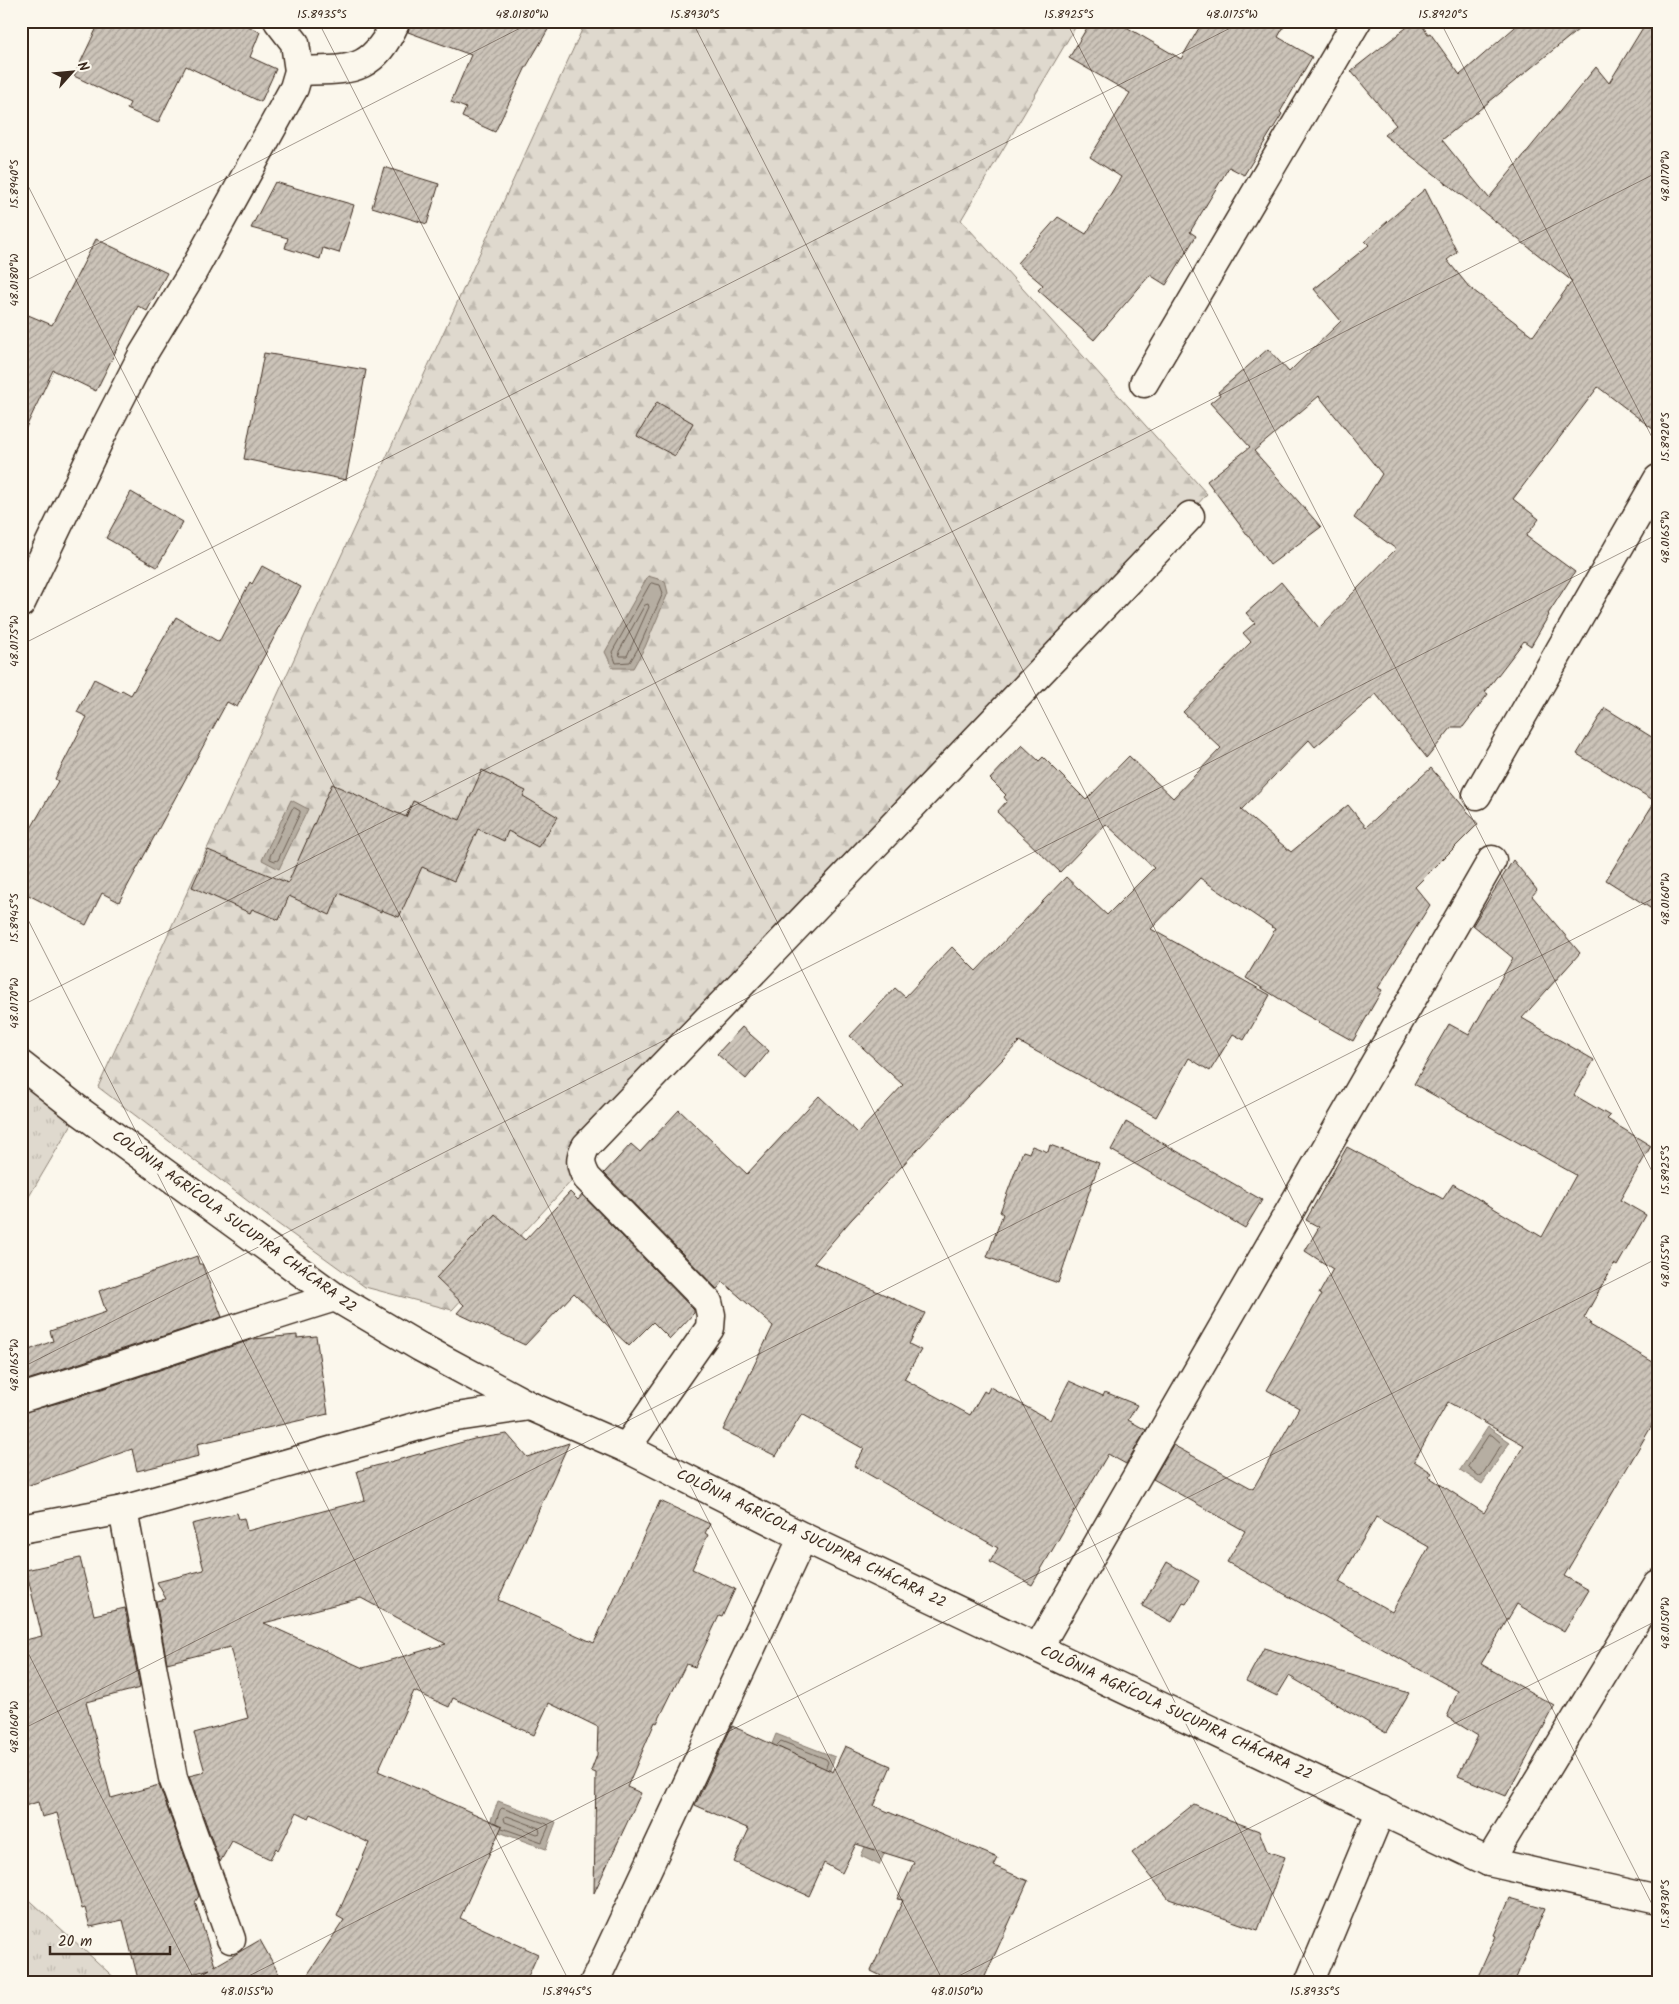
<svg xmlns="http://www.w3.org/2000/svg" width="1679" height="2004" viewBox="0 0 1679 2004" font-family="Kalam,sans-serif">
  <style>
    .grass { fill: url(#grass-tufts); stroke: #8d8276 }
    .forest { fill: url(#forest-firs); stroke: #8d8276 }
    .water { fill: #b6aea2; stroke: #85796d }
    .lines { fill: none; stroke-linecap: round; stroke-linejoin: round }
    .shore { stroke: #6c5f53; stroke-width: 1 }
    .building { fill: url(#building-hatch); stroke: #3b2a1e; fill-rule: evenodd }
    .minor-casing { stroke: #3b2a1e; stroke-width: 31 }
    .minor { stroke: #fbf7ec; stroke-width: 28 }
    .ticks { fill: none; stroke: #3b2a1e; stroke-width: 1; stroke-opacity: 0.45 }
    .labels { text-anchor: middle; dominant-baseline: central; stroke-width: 5; stroke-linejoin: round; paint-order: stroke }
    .street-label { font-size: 15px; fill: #3b2a1e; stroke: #fbf7ec }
    .neatline { fill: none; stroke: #3b2a1e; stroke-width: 2 }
    .ticks-label { font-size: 12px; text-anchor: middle; fill: #3b2a1e }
  </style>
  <defs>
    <pattern id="grass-tufts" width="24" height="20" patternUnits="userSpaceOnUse" patternTransform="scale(1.25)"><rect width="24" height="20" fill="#dfd9ce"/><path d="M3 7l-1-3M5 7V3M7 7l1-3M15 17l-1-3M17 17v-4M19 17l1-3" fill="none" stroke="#c0bab0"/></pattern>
    <pattern id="forest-firs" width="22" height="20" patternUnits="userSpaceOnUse" patternTransform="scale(1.25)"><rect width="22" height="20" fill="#dfd9ce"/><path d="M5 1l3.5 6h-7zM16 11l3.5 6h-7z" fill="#c0bab0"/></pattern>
    <pattern id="building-hatch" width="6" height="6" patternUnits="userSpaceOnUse" patternTransform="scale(1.25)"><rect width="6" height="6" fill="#ccc4b9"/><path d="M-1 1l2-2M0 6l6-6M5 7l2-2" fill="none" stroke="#a79f96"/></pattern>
  </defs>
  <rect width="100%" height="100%" fill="#fbf7ec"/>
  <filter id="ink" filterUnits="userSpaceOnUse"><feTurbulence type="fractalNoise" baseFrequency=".02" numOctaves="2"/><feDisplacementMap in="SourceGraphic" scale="10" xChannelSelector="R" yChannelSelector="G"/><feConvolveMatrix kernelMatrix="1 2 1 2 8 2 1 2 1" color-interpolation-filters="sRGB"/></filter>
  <g filter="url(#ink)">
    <g class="grass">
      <path d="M 21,1080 L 73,1122 L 21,1210 Z"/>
      <path d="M 21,1892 L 120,1983 L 21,1983 Z"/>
    </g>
    <path class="forest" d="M 586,21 L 1079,21 L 961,220 L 1207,494 L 452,1310 L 365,1287 L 278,1224 L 98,1087 Z"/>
    <g class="water">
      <path d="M 648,576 L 665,581 L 668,593 L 645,647 L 633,668 L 613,668 L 605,652 Z"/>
      <path d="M 291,800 L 308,809 L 279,869 L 262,860 Z"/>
      <path d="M 1488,1427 L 1510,1442 L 1482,1484 L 1460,1470 Z"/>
      <path d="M 776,1734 L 835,1757 L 826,1780 L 767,1756 Z"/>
      <path d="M 498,1801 L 556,1822 L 546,1849 L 488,1828 Z"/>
      <path d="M 881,1811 L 900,1820 L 879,1865 L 861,1856 Z"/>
    </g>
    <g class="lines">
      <g class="shore">
        <path d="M 652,583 L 660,585 L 663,593 L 640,645 L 630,662 L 616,663 L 612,652 L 650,584 Z"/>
        <path d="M 645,605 L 648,604 L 649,607 L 627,656 L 620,656 L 619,652 Z"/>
        <path d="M 295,808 L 300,811 L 300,813 L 278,860 L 275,861 L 270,859 L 270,856 L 292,809 Z"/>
        <path d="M 1489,1435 L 1492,1435 L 1502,1444 L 1482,1475 L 1479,1476 L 1468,1467 Z"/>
        <path d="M 777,1745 L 781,1741 L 826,1759 L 828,1762 L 826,1767"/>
        <path d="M 507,1816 L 539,1828 L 540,1833 L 537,1834 L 505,1822 L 504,1818 Z"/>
        <path d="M 496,1822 L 500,1810 L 502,1808 L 547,1824 L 549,1826 L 542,1842 L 502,1828"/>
      </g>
    </g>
    <g class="building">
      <path d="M 100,21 L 238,21 L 260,32 L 250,57 L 276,69 L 261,102 L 186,66 L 158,123 L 127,109 L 130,103 L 74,76 Z"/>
      <path d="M 411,21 L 553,21 L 525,69 L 495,132 L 462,117 L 466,108 L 451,102 L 471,55 L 408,32 Z"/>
      <path d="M 1091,21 L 1116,21 L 1181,59 L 1203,21 L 1287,21 L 1278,37 L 1312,57 L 1280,112 L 1282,114 L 1244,175 L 1229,167 L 1190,232 L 1196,236 L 1166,285 L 1150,275 L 1094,340 L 1038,290 L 1043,285 L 1017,263 L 1058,217 L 1086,234 L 1121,177 L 1090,157 L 1130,93 L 1069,58 Z"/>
      <path d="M 1415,21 L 1419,21 L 1428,34 L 1430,33 L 1460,75 L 1522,21 L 1589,21 L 1442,140 L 1489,198 L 1596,67 L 1609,83 L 1647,21 L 1658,21 L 1658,433 L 1598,387 L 1513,499 L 1539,519 L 1526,536 L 1575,572 L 1548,614 L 1549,615 L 1531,646 L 1524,641 L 1485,692 L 1488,694 L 1463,727 L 1452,727 L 1427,758 L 1376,694 L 1315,747 L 1309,740 L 1241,810 L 1291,852 L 1348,805 L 1366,827 L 1431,768 L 1478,824 L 1415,887 L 1430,905 L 1378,988 L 1382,990 L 1353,1041 L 1299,1011 L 1246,978 L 1275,929 L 1200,878 L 1151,929 L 1270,995 L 1244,1040 L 1233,1034 L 1210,1071 L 1189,1058 L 1156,1117 L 1019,1042 L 851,1220 L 814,1263 L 925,1313 L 909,1344 L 921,1350 L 904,1379 L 970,1415 L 984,1391 L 987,1393 L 990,1387 L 1050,1420 L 1069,1381 L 1103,1396 L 1105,1392 L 1137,1405 L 1128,1420 L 1146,1430 L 1126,1464 L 1108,1454 L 1032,1585 L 990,1562 L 998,1548 L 854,1466 L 864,1449 L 802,1414 L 776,1456 L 723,1430 L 773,1326 L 723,1282 L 717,1289 L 604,1173 L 631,1144 L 640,1152 L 679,1110 L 747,1174 L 819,1096 L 858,1133 L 903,1085 L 850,1036 L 895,988 L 905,997 L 952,947 L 976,971 L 1066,877 L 1107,915 L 1154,868 L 1106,824 L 1060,872 L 997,812 L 1007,801 L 1004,797 L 1006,795 L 990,779 L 1022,745 L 1039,761 L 1043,757 L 1086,800 L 1129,756 L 1173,798 L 1221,748 L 1183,712 L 1251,642 L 1243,633 L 1255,623 L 1246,613 L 1281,582 L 1319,628 L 1396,549 L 1354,518 L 1382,474 L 1319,396 L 1254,451 L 1321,527 L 1270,565 L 1207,481 L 1250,447 L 1210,403 L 1220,395 L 1218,392 L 1268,349 L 1289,372 L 1341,321 L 1314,289 L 1369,245 L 1365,241 L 1425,189 L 1457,252 L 1447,260 L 1469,287 L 1533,336 L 1572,281 L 1384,135 L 1396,125 L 1351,71 Z"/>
      <path d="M 384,167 L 439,184 L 427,224 L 372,207 Z"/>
      <path d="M 275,182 L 354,205 L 339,253 L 323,248 L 320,259 L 285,248 L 288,238 L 251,228 Z"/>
      <path d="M 96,239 L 167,273 L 147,311 L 138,306 L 96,391 L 53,370 L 21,438 L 21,312 L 52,325 Z"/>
      <path d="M 264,353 L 366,370 L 346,480 L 244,459 Z"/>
      <path d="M 657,402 L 693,423 L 675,456 L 637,436 Z"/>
      <path d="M 131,492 L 183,522 L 157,567 L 106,538 Z"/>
      <path d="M 262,566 L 301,587 L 237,707 L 227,702 L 119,902 L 102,893 L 86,925 L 21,891 L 21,846 L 58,781 L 55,779 L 87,717 L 77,712 L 94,679 L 120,692 L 122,690 L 131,695 L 176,617 L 219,642 L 250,582 L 252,584 Z"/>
      <path d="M 1605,708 L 1658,741 L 1658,913 L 1606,880 L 1655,801 L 1577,754 Z"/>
      <path d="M 482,770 L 526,791 L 523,796 L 558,817 L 538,847 L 508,831 L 504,841 L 478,829 L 454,881 L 422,867 L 399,917 L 381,910 L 381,912 L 339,893 L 330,915 L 289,896 L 279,920 L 252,909 L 250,913 L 192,887 L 208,850 L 288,883 L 332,784 L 406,817 L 413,801 L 460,820 Z"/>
      <path d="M 1513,860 L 1537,890 L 1532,896 L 1580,953 L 1522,1018 L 1594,1060 L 1574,1095 L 1610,1116 L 1607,1119 L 1651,1146 L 1620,1200 L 1646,1215 L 1617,1266 L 1614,1264 L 1584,1318 L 1591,1322 L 1590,1325 L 1658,1365 L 1658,1415 L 1564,1576 L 1589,1590 L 1564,1632 L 1517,1604 L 1481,1664 L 1555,1706 L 1506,1796 L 1458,1776 L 1478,1736 L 1447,1717 L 1458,1691 L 1227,1562 L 1245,1531 L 1153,1479 L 1173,1445 L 1253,1489 L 1299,1408 L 1267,1390 L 1321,1295 L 1319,1294 L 1333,1269 L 1305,1251 L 1319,1227 L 1306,1220 L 1347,1147 L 1443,1199 L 1453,1184 L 1542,1237 L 1576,1175 L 1414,1084 L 1449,1024 L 1469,1035 L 1513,958 L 1473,925 ZM 1448,1402 L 1524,1445 L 1484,1513 L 1429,1477 L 1432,1473 L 1414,1461 ZM 1376,1517 L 1429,1547 L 1392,1612 L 1339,1582 Z"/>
      <path d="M 742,1027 L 769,1051 L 746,1079 L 717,1054 Z"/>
      <path d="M 1126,1122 L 1262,1200 L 1245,1228 L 1111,1150 Z"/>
      <path d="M 1050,1145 L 1099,1163 L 1058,1283 L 987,1257 L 1003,1214 L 1000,1212 L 1023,1151 L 1029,1153 L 1032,1146 L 1048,1152 Z"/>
      <path d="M 570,1192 L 578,1200 L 582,1195 L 694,1310 L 694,1313 L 670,1339 L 653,1322 L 629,1346 L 574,1293 L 525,1345 L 457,1313 L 464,1305 L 436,1278 L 495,1214 L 525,1240 Z"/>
      <path d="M 197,1256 L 199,1264 L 202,1264 L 222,1317 L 21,1382 L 21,1353 L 53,1341 L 50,1331 L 106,1312 L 99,1291 Z"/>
      <path d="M 297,1335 L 297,1338 L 316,1336 L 328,1414 L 197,1444 L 199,1456 L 137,1471 L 132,1449 L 21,1488 L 21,1413 L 65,1401 L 254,1339 Z"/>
      <path d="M 507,1434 L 527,1457 L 569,1443 L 498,1600 L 594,1643 L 660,1501 L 710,1524 L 705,1533 L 708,1535 L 692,1569 L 735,1589 L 722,1617 L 719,1616 L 695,1667 L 686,1664 L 657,1723 L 655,1722 L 627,1787 L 641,1793 L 594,1893 L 596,1773 L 591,1771 L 597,1755 L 598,1727 L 549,1703 L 534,1735 L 453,1698 L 449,1707 L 414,1691 L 378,1771 L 502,1826 L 460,1918 L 538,1954 L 525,1983 L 302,1983 L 344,1920 L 337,1916 L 369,1843 L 311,1814 L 309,1818 L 297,1812 L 278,1850 L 276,1848 L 270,1859 L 232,1841 L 220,1862 L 189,1776 L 205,1772 L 194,1733 L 248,1718 L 230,1647 L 167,1663 L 156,1601 L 166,1599 L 157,1582 L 204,1570 L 192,1524 L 237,1513 L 239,1519 L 244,1518 L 247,1531 L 365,1500 L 357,1471 L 474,1439 ZM 361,1598 L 446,1644 L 363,1668 L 264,1623 Z"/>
      <path d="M 80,1558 L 94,1615 L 125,1608 L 140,1688 L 86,1702 L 111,1798 L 159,1785 L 199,1896 L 195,1902 L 215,1966 L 260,1940 L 284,1983 L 186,1983 L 210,1969 L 162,1983 L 139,1983 L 123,1920 L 90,1927 L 85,1908 L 82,1909 L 57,1813 L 42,1817 L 38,1802 L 21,1807 L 21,1641 L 42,1636 L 26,1570 Z"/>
      <path d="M 1167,1562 L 1199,1581 L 1186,1604 L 1183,1603 L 1172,1622 L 1142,1606 Z"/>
      <path d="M 1264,1648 L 1300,1659 L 1409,1693 L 1386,1733 L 1289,1676 L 1277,1696 L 1246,1681 Z"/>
      <path d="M 732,1726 L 833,1772 L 845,1746 L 891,1766 L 874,1806 L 998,1858 L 994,1866 L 1028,1881 L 982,1983 L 896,1983 L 871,1971 L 903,1900 L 897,1899 L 914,1862 L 856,1844 L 842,1873 L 824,1863 L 809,1896 L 734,1862 L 749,1829 L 695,1805 Z"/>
      <path d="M 1194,1804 L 1222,1817 L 1259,1831 L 1267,1851 L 1285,1857 L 1258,1930 L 1169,1899 L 1132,1853 Z"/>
      <path d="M 1510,1898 L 1545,1908 L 1514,1983 L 1475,1983 L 1496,1936 L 1494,1935 Z"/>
    </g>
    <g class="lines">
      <defs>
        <g id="minor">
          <path d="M 299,71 C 351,69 372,74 396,21"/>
          <path d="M 1144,383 L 1357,21"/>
          <path d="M 21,603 L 103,432 L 143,354 L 191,275 L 294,88 L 299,71 L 295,43 L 278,21"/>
          <path d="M 1477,795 L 1658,479"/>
          <path d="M 21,1065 L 81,1112 L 335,1297 L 420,1347 L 530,1406 L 626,1448 L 803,1537 L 1489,1862 L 1658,1900"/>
          <path d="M 21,1398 C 126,1366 230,1329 335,1297"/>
          <path d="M 626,1448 L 710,1328 L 711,1315 L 708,1302 L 587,1178 C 580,1166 579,1158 586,1146 L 1190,516"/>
          <path d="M 123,1510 L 173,1778 L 231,1939"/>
          <path d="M 21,1529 L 123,1510 L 443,1419 L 530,1406"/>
          <path d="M 1038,1648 L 1492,860"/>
          <path d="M 1489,1862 L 1658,1584"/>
          <path d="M 594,1983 L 803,1537"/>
          <path d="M 1309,1983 L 1381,1810"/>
        </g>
      </defs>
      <use href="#minor" class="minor-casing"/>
      <use href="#minor" class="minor"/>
    </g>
  </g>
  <path class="ticks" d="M 318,21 L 1318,1983M 692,21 L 1658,1916M 1066,21 L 1658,1183M 1440,21 L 1658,449M 21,172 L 944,1983M 21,283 L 534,21M 21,645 L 1244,21M 21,906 L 570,1983M 21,1006 L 1658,172M 21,1368 L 1658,534M 21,1639 L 196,1983M 21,1730 L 1658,896M 235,1983 L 1658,1258M 945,1983 L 1658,1620M 1655,1983 L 1658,1981"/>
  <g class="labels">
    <g class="street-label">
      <text transform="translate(234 1222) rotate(36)">COLÔNIA AGRÍCOLA SUCUPIRA CHÁCARA 22</text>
      <text transform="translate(811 1539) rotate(26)">COLÔNIA AGRÍCOLA SUCUPIRA CHÁCARA 22</text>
      <text transform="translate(1176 1713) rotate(25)">COLÔNIA AGRÍCOLA SUCUPIRA CHÁCARA 22</text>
    </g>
  </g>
  <rect width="1679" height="2004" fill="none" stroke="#fbf7ec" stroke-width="55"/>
  <g transform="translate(72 72) rotate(63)" stroke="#fbf7ec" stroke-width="4" paint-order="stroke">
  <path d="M0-4L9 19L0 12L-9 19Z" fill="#3b2a1e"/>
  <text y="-8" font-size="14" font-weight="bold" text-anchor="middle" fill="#3b2a1e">N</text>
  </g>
  <path d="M50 1946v8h120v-8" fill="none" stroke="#3b2a1e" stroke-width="2.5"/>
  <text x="58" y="1946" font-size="15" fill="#3b2a1e" stroke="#fbf7ec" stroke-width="4" paint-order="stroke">20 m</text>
  <rect x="28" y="28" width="1624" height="1948" class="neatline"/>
  <g class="ticks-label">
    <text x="322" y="18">15.8935°S</text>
    <text x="522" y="18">48.0180°W</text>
    <text x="695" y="18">15.8930°S</text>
    <text x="1069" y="18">15.8925°S</text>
    <text x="1232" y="18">48.0175°W</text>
    <text x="1443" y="18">15.8920°S</text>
    <text transform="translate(1665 176) rotate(-90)" y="4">48.0170°W</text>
    <text transform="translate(14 184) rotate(-90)" y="4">15.8940°S</text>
    <text transform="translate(14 280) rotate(-90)" y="4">48.0180°W</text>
    <text transform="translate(1665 437) rotate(-90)" y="4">15.8920°S</text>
    <text transform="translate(1665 537) rotate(-90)" y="4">48.0165°W</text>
    <text transform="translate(14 641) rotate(-90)" y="4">48.0175°W</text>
    <text transform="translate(1665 899) rotate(-90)" y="4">48.0160°W</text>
    <text transform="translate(14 918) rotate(-90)" y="4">15.8945°S</text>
    <text transform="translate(14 1003) rotate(-90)" y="4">48.0170°W</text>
    <text transform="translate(1665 1170) rotate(-90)" y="4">15.8925°S</text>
    <text transform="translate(1665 1261) rotate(-90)" y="4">48.0155°W</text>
    <text transform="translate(14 1365) rotate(-90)" y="4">48.0165°W</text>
    <text transform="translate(1665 1623) rotate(-90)" y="4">48.0150°W</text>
    <text transform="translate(14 1727) rotate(-90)" y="4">48.0160°W</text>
    <text transform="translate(1665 1904) rotate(-90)" y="4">15.8930°S</text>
    <text x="247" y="1995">48.0155°W</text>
    <text x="567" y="1995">15.8945°S</text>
    <text x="957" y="1995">48.0150°W</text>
    <text x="1315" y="1995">15.8935°S</text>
  </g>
</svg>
